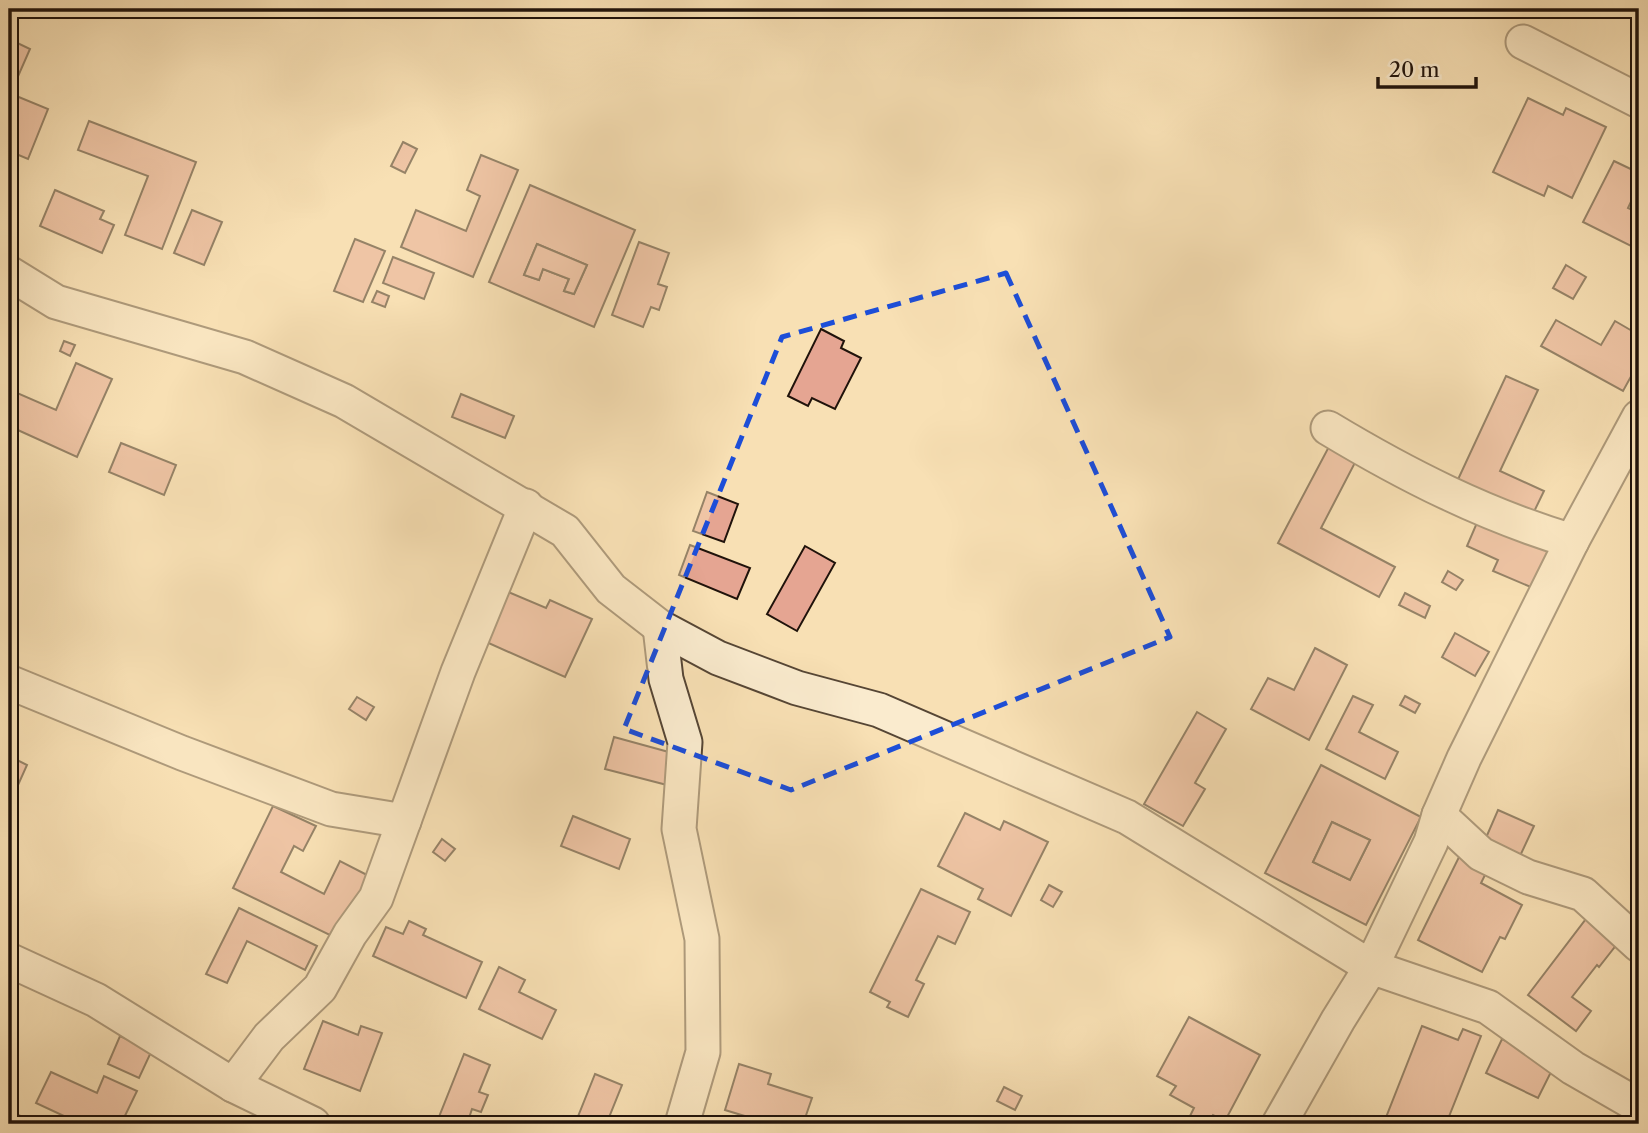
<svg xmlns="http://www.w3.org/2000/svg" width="1648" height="1133" viewBox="0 0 1648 1133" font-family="'Libre Caslon Text',serif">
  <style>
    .building { fill: #e5a592; stroke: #20130b; stroke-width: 2; fill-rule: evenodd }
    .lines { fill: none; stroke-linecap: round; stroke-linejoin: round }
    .street-casing { stroke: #564635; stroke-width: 37 }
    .street { stroke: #faebce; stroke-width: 33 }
    .marked { fill: none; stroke: #1d4ed8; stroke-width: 5; stroke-dasharray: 14 9; stroke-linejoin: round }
  </style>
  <rect width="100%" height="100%" fill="#f8e0b4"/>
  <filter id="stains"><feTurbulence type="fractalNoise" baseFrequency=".00286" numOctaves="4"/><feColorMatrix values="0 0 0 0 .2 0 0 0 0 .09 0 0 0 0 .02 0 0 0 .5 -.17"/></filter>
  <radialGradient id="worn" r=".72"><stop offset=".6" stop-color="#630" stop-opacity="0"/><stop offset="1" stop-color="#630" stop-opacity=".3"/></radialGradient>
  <g class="building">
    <path d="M 9,39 L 30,49 L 16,81 L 9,78 Z"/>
    <path d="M 9,93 L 48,109 L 28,159 L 9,151 Z"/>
    <path d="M 1528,98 L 1563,115 L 1566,108 L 1606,127 L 1572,198 L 1548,186 L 1544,196 L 1493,172 Z"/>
    <path d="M 89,121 L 196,162 L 162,249 L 125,235 L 148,176 L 78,150 Z"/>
    <path d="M 403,142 L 417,149 L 405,173 L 391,166 Z"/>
    <path d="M 481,155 L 518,170 L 473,277 L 401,247 L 416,210 L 466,231 L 480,196 L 467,190 Z"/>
    <path d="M 1614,161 L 1639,173 L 1639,185 L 1628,208 L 1639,213 L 1639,250 L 1583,222 Z"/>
    <path d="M 530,185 L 635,230 L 594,327 L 489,282 ZM 537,244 L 587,265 L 574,294 L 564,291 L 569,279 L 543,269 L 539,280 L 524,275 Z"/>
    <path d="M 55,190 L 104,211 L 100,219 L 114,225 L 102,253 L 40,226 Z"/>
    <path d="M 192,210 L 222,222 L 204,265 L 174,253 Z"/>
    <path d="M 355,239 L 385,251 L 363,302 L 334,291 Z"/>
    <path d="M 639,242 L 669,253 L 658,284 L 667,287 L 659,310 L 651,307 L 643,327 L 612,315 Z"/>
    <path d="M 537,244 L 587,265 L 574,294 L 564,291 L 569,279 L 543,269 L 539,280 L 524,275 Z"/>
    <path d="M 393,257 L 434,273 L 424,299 L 383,283 Z"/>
    <path d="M 1566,265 L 1586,277 L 1573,299 L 1553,288 Z"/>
    <path d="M 377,291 L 389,296 L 385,307 L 372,302 Z"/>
    <path d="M 1556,320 L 1601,345 L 1615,321 L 1639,335 L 1639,362 L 1623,391 L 1541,346 Z"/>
    <path d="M 821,329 L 844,341 L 841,348 L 861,358 L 835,409 L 812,398 L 808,406 L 788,396 Z"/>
    <path d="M 64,341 L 75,345 L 70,356 L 60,351 Z"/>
    <path d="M 76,363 L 112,379 L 77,457 L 9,426 L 9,406 L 15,392 L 56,410 Z"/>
    <path d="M 1506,376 L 1538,390 L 1500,471 L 1544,491 L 1529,522 L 1454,488 Z"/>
    <path d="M 461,394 L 514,416 L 505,438 L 452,417 Z"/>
    <path d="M 1333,439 L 1360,453 L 1321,528 L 1395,567 L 1379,597 L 1278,543 Z"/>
    <path d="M 121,443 L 176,465 L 164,495 L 109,472 Z"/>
    <path d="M 707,492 L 738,504 L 724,542 L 693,531 Z"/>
    <path d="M 1479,518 L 1550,549 L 1533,588 L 1493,571 L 1498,560 L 1467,546 Z"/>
    <path d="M 690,545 L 750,568 L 737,599 L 679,575 Z"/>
    <path d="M 805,546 L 835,563 L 797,631 L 767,614 Z"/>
    <path d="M 1448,571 L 1463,580 L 1456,590 L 1442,582 Z"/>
    <path d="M 506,591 L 546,608 L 550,600 L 592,619 L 565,677 L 484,641 Z"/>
    <path d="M 1405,593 L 1430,606 L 1425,618 L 1399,605 Z"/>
    <path d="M 1455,633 L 1489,652 L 1475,676 L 1442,657 Z"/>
    <path d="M 1315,648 L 1347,665 L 1309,740 L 1251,709 L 1268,678 L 1294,690 Z"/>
    <path d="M 1353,696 L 1373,705 L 1359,732 L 1398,752 L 1385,779 L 1326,749 Z"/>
    <path d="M 1405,696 L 1420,704 L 1415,713 L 1400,705 Z"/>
    <path d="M 357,697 L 374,707 L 366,720 L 349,709 Z"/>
    <path d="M 1197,712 L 1226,729 L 1195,783 L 1205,789 L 1183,826 L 1144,804 Z"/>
    <path d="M 614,737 L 676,754 L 667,785 L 605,769 Z"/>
    <path d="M 9,756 L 27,765 L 14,794 L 9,792 Z"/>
    <path d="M 1321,765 L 1421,817 L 1366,925 L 1265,873 ZM 1332,822 L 1370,840 L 1350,880 L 1313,862 Z"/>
    <path d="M 273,806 L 316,826 L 303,851 L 294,846 L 281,872 L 324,894 L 340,861 L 369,876 L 338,939 L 233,888 Z"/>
    <path d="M 1498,810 L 1534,826 L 1520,856 L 1485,840 Z"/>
    <path d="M 965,813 L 1000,830 L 1004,821 L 1048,842 L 1011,916 L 978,899 L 983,889 L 938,866 Z"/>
    <path d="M 573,816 L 630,839 L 619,869 L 561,846 Z"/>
    <path d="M 1332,822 L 1370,840 L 1350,880 L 1313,862 Z"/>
    <path d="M 442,839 L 455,849 L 445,861 L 433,852 Z"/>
    <path d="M 1459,857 L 1487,871 L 1481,883 L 1522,905 L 1505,939 L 1500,937 L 1482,972 L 1418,940 Z"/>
    <path d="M 1049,885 L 1062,892 L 1053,907 L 1041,900 Z"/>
    <path d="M 921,889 L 970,912 L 955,944 L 938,936 L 916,980 L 924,984 L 908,1017 L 887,1007 L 890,1002 L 870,992 Z"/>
    <path d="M 239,908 L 317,946 L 305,970 L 247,941 L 227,983 L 206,974 Z"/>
    <path d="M 1589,915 L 1621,939 L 1599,967 L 1597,965 L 1572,997 L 1591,1011 L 1576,1031 L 1528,995 Z"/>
    <path d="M 409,921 L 426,929 L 423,935 L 482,962 L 466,998 L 373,956 L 386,927 L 403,934 Z"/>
    <path d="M 499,967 L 525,980 L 519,992 L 556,1010 L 542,1039 L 479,1009 Z"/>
    <path d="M 1189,1017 L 1260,1055 L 1225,1121 L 1213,1115 L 1209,1124 L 1202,1124 L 1189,1118 L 1194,1108 L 1170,1095 L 1176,1086 L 1157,1076 Z"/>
    <path d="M 323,1021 L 358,1035 L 361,1026 L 382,1033 L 360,1091 L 304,1069 Z"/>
    <path d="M 1422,1026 L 1458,1040 L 1463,1029 L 1481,1036 L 1446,1124 L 1396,1124 L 1385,1120 Z"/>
    <path d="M 120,1036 L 152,1050 L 139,1078 L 108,1064 Z"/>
    <path d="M 1502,1039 L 1555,1064 L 1538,1098 L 1486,1073 Z"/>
    <path d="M 464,1054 L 490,1065 L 479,1092 L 488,1095 L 481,1112 L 472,1109 L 467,1124 L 443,1124 L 437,1122 Z"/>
    <path d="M 739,1064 L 771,1074 L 768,1084 L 812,1098 L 803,1124 L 771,1124 L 725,1110 Z"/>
    <path d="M 51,1072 L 97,1093 L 104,1076 L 137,1091 L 121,1124 L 81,1124 L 36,1103 Z"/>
    <path d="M 595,1074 L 622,1085 L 608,1120 L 619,1124 L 575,1124 Z"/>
    <path d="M 1004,1087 L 1022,1096 L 1015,1110 L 997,1101 Z"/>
    <path d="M 9,1111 L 39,1124 L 9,1124 Z"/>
  </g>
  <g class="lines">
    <defs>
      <g id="street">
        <path d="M 1523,42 L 1639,101"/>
        <path d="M 9,273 L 56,302 L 245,357 L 344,401 L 565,531 L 611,589 L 660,627 L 718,658 L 797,688 L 879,710 L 1127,817 L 1371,967 L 1431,842 L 1439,815 L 1464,758 L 1572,541 L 1639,417"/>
        <path d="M 1328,428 C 1406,475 1485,515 1572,541"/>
        <path d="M 660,627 L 666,679 L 685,742 L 679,829 L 702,939 L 703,1052 L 682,1124"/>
        <path d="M 9,682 L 182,753 L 331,809 L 404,821"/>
        <path d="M 1439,815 L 1481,854 L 1528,877 L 1583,894 L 1639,945"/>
        <path d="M 9,960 L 96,1000 L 233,1085 L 313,1124"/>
        <path d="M 233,1085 L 269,1037 L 320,988 L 350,934 L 376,898 L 458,672 L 526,506"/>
        <path d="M 1279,1124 L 1338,1020 L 1371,967 L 1488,1007 L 1573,1068 L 1639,1106"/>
      </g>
    </defs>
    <use href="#street" class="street-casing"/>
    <use href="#street" class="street"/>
  </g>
  <path d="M0 0H1648V1133H0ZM 1006,273 L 1170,637 L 791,790 L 624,729 L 782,337 Z" fill="#f8e0b4" fill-opacity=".55" fill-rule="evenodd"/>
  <path class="marked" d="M 1006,273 L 1170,637 L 791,790 L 624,729 L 782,337 Z"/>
  <rect width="1648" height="1133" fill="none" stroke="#f8e0b4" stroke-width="35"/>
  <rect x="10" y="10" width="1627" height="1112" fill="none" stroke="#20130b" stroke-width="3.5"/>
  <rect x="18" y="18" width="1613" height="1098" fill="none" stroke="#20130b" stroke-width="2"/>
  <path d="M1378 77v10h98v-10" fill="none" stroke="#20130b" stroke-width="3.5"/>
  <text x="1389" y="77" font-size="21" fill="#20130b" stroke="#faebce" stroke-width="5" paint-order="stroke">20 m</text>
  <rect width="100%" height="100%" filter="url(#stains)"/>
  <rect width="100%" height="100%" fill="url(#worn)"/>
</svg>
